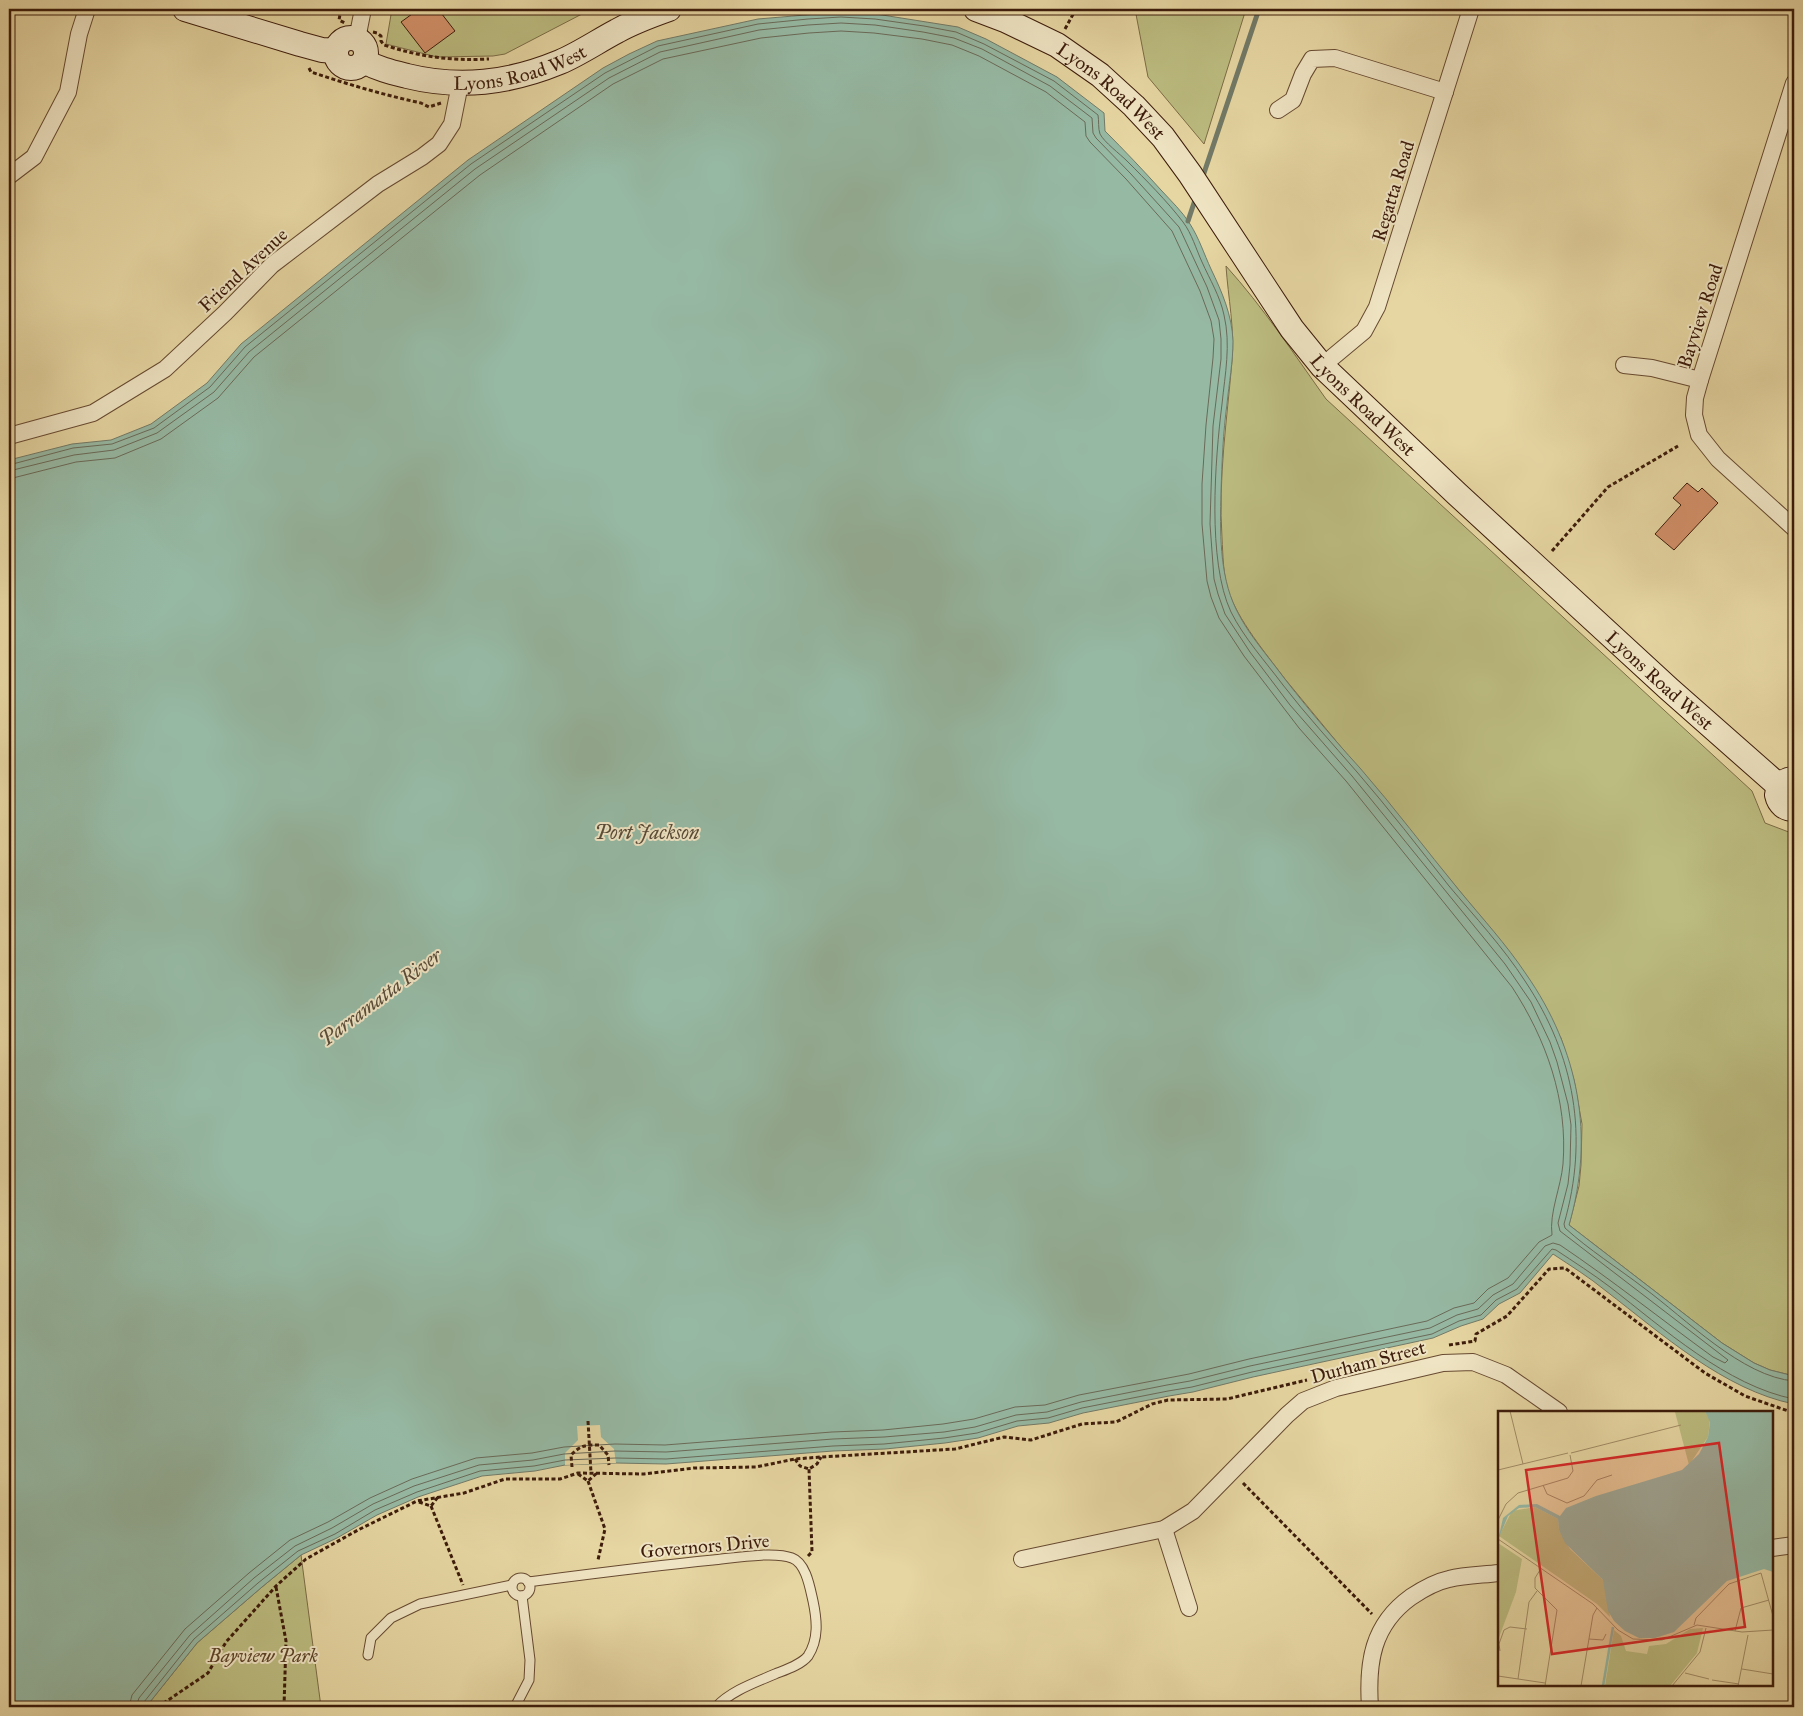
<svg xmlns="http://www.w3.org/2000/svg" width="1803" height="1716" viewBox="0 0 1803 1716" font-family="'IM FELL Great Primer',serif">
  <style>
    .green { fill: #bcbc80; stroke: #7c6c46 }
    .water { fill: #96b9a4; stroke: #727a67 }
    .pier { fill: #e6d6a2 }
    .lines { fill: none; stroke-linecap: round; stroke-linejoin: round }
    .shore { stroke: #6a6a58; stroke-width: 1 }
    .stream { stroke: #727a67; stroke-width: 5 }
    .building { fill: #d29069; stroke: #3d1c0b }
    .service-casing { stroke: #674a31; stroke-width: 11 }
    .minor-casing { stroke: #674a31; stroke-width: 18 }
    .secondary-casing { stroke: #3d1c0b; stroke-width: 26 }
    .path { stroke: #3d1c0b; stroke-width: 3; stroke-dasharray: 4 2.5; stroke-linecap: butt }
    .service { stroke: #efe4c3; stroke-width: 9 }
    .minor { stroke: #efe4c3; stroke-width: 16 }
    .secondary { stroke: #efe4c3; stroke-width: 24 }
    .labels { text-anchor: middle; dominant-baseline: central; stroke-width: 4; stroke-linejoin: round; paint-order: stroke }
    .street-label { font-size: 19px; fill: #3d1c0b; stroke: #efe4c3 }
    .park-label { font-size: 19px; font-style: italic; fill: #5d4428; stroke: #efe4c3 }
    .water-label { font-size: 20px; font-style: italic; fill: #584b39; stroke: #efe4c3 }
    .inset-river { fill: none; stroke: #96b9a4; stroke-width: 2.5 }
    .inset-road { fill: none; stroke: #a28c66; stroke-width: 1 }
    .view { fill: #d62828; fill-opacity: 0.15; stroke: #d62828; stroke-width: 2.5 }
    .inset-edge { fill: none; stroke: #3d1c0b; stroke-width: 2.5 }
  </style>
  <rect width="100%" height="100%" fill="#e6d6a2"/>
  <filter id="stains"><feTurbulence type="fractalNoise" baseFrequency=".004" numOctaves="4"/><feColorMatrix values="0 0 0 0 .2 0 0 0 0 .09 0 0 0 0 .02 0 0 0 .5 -.17"/></filter>
  <radialGradient id="worn" r=".72"><stop offset=".6" stop-color="#630" stop-opacity="0"/><stop offset="1" stop-color="#630" stop-opacity=".3"/></radialGradient>
  <g class="green">
    <path d="M 392,9 L 595,9 L 580,15 L 505,54 L 493,56 L 437,57 L 386,44 Z"/>
    <path d="M 1135,9 L 1246,9 L 1204,144 L 1148,77 Z"/>
    <path d="M 1226,266 C 1263,307 1294,354 1326,399 L 1752,791 L 1765,823 L 1794,834 L 1794,1376 L 1770,1370 L 1754,1363 L 1722,1343 L 1569,1225 L 1579,1186 L 1581,1165 L 1582,1124 L 1574,1080 L 1561,1038 L 1499,939 L 1285,679 C 1267,655 1237,619 1228,590 C 1223,574 1223,555 1222,538 C 1218,478 1227,420 1232,361 C 1235,330 1228,297 1226,266 Z"/>
    <path d="M 301,1555 L 321,1707 L 146,1707 L 197,1643 L 262,1587 Z"/>
  </g>
  <path class="water" d="M 841,12 L 876,14 L 958,27 L 986,39 L 1057,77 L 1104,113 L 1105,131 C 1124,150 1143,170 1161,190 C 1171,201 1182,211 1190,224 C 1199,238 1204,254 1211,269 C 1222,292 1232,315 1233,341 C 1233,362 1229,383 1227,404 C 1223,433 1222,462 1221,492 C 1220,530 1219,574 1236,609 C 1246,630 1261,648 1275,666 C 1302,702 1330,735 1360,768 C 1394,807 1426,850 1459,890 C 1482,918 1506,944 1526,974 C 1579,1050 1595,1136 1569,1225 L 1722,1343 L 1754,1363 L 1770,1370 L 1794,1376 L 1794,1404 C 1724,1390 1662,1334 1606,1291 C 1589,1277 1571,1266 1553,1254 L 1520,1293 L 1499,1304 L 1483,1319 L 1461,1326 L 1433,1338 L 1253,1377 L 1193,1392 L 1169,1396 L 1083,1413 L 1049,1423 L 1018,1426 L 978,1438 L 945,1443 L 885,1449 L 833,1451 L 666,1464 L 616,1463 L 565,1465 L 535,1471 L 482,1476 L 418,1497 L 377,1515 L 337,1538 L 301,1555 L 262,1587 L 197,1643 L 146,1707 L 9,1707 L 9,460 L 72,444 L 111,440 L 151,424 L 207,383 L 241,344 L 468,160 L 603,68 L 629,54 L 657,41 L 758,19 Z"/>
  <path class="pier" d="M 600,1425 L 601,1437 L 614,1449 L 616,1463 L 565,1465 L 565,1453 L 578,1440 L 577,1426 Z"/>
  <g class="lines">
    <g class="shore">
      <path d="M 9,465 L 73,448 L 112,444 L 154,428 L 210,387 L 245,347 L 471,164 L 605,73 L 658,46 L 758,24 L 808,19 L 841,17 L 875,19 L 924,26 L 956,32 L 984,44 L 1054,81 L 1098,115 C 1099,120 1098,129 1100,134 C 1104,142 1120,154 1127,161 C 1146,180 1167,201 1183,222 C 1192,234 1196,249 1202,262 C 1210,280 1220,296 1224,315 C 1231,345 1225,374 1222,404 C 1215,460 1207,561 1231,612 C 1244,638 1265,661 1283,685 C 1306,715 1332,743 1357,772 C 1389,809 1419,848 1449,886 C 1475,917 1503,947 1525,981 C 1575,1056 1589,1137 1564,1224 L 1565,1228 C 1589,1250 1618,1268 1644,1288 C 1685,1318 1742,1377 1794,1381"/>
      <path d="M 9,471 L 74,455 L 114,450 L 157,433 L 214,392 L 249,352 L 475,169 L 609,78 L 660,52 L 759,30 L 808,25 L 841,23 L 875,25 L 923,32 L 954,38 L 982,49 L 1050,86 L 1092,118 L 1093,133 L 1096,138 L 1131,174 L 1179,227 L 1207,287 L 1219,320 L 1221,339 L 1221,359 L 1213,426 L 1210,524 L 1214,579 L 1218,594 L 1225,614 L 1250,652 L 1290,705 L 1352,776 L 1505,964 L 1531,1002 L 1550,1042 L 1557,1062 L 1568,1104 L 1571,1125 L 1570,1165 L 1568,1184 L 1558,1223 L 1560,1231 L 1728,1360 L 1725,1363 L 1713,1357 C 1662,1320 1612,1280 1560,1245 L 1553,1243 L 1545,1246 L 1513,1284 L 1493,1295 L 1478,1309 L 1457,1315 L 1430,1328 L 1250,1366 L 1190,1381 L 1167,1385 L 1081,1402 L 1047,1412 L 1016,1415 L 975,1427 L 944,1432 L 884,1437 L 833,1439 L 666,1452 L 615,1451 L 564,1454 L 533,1460 L 479,1465 L 414,1486 L 373,1504 L 332,1528 L 295,1546 L 254,1578 L 190,1635 L 139,1698 L 136,1707"/>
      <path d="M 9,479 L 76,462 L 115,458 L 161,439 L 218,398 L 254,357 L 480,175 L 613,84 L 663,59 L 761,38 L 809,33 L 841,31 L 874,33 L 922,39 L 952,45 L 979,56 L 1046,92 L 1085,122 L 1086,136 L 1090,142 L 1126,179 L 1172,231 L 1200,291 L 1211,321 L 1214,339 L 1213,358 L 1206,425 L 1202,484 L 1202,524 L 1207,581 L 1211,597 L 1219,618 L 1244,656 L 1299,728 L 1346,781 L 1512,987 C 1546,1039 1568,1100 1563,1164 C 1561,1187 1549,1213 1552,1235 L 1539,1242 L 1508,1278 L 1488,1289 L 1474,1303 L 1454,1308 L 1427,1321 L 1249,1359 L 1189,1374 L 1079,1395 L 1045,1405 L 1015,1407 L 974,1419 L 943,1424 L 883,1430 L 832,1432 L 665,1445 L 615,1444 L 564,1447 L 532,1453 L 476,1458 L 412,1479 L 370,1498 L 328,1522 L 290,1540 L 249,1573 L 185,1629 L 132,1695 L 129,1707"/>
      <path d="M 142,1707 L 144,1702 L 194,1639 L 258,1583 L 298,1551 L 335,1534 L 375,1510 L 417,1492 L 480,1471 L 534,1466 L 565,1460 L 616,1458 L 666,1459 L 833,1446 L 884,1444 L 944,1438 L 977,1433 L 1017,1421 L 1048,1418 L 1082,1408 L 1168,1391 L 1192,1387 L 1252,1372 L 1432,1334 L 1459,1321 L 1481,1315 L 1496,1300 L 1517,1289 L 1552,1249 L 1556,1250 C 1574,1262 1593,1274 1610,1287 C 1663,1328 1727,1386 1794,1399"/>
    </g>
    <g class="stream">
      <path d="M 1202,179 L 1259,9"/>
      <path d="M 1188,221 L 1196,197"/>
    </g>
  </g>
  <g class="building">
    <path d="M 419,9 L 438,9 L 455,31 L 425,53 L 401,22 Z"/>
    <path d="M 1687,483 L 1698,492 L 1702,488 L 1718,503 L 1674,550 L 1655,534 L 1681,505 L 1673,498 Z"/>
  </g>
  <g class="lines">
    <defs>
      <g id="service">
        <circle cx="521" cy="1587" r="9"/>
        <path d="M 528,1582 C 590,1574 651,1566 713,1560 C 733,1558 774,1551 792,1558 C 806,1563 810,1588 813,1601 C 817,1620 819,1639 808,1656 C 801,1665 785,1670 775,1674 C 754,1683 731,1691 716,1707"/>
        <path d="M 368,1655 L 371,1638 L 391,1618 L 420,1604 L 512,1585"/>
        <path d="M 515,1707 L 529,1680 L 530,1660 L 522,1596"/>
      </g>
      <g id="minor">
        <path d="M 357,39 L 363,9"/>
        <path d="M 1794,83 L 1700,380 L 1695,398 L 1694,415 L 1699,435 L 1718,459 L 1794,528"/>
        <path d="M 1278,110 L 1293,100 L 1303,74 L 1312,59 L 1335,58 L 1445,92"/>
        <path d="M 9,176 L 34,157 L 68,92 L 79,34 L 87,9"/>
        <path d="M 1624,365 L 1652,368 L 1700,380"/>
        <path d="M 1322,366 L 1364,331 L 1377,307 L 1471,9"/>
        <path d="M 9,436 L 93,413 L 165,369 L 225,313 L 272,265 L 378,184 L 422,157 L 439,144 L 452,124 L 460,84"/>
        <path d="M 1164,1529 L 1189,1608"/>
        <path d="M 1772,1548 L 1794,1545"/>
        <path d="M 1022,1559 L 1164,1529 L 1193,1511 L 1287,1415 L 1303,1401 L 1336,1388 L 1443,1363 L 1473,1362 L 1506,1375 L 1559,1412"/>
        <path d="M 1370,1707 C 1367,1663 1372,1625 1411,1597 C 1423,1589 1435,1582 1449,1579 C 1465,1575 1483,1575 1499,1573"/>
      </g>
      <g id="secondary">
        <path d="M 185,9 L 300,44 L 322,50 L 336,51"/>
        <path id="s1" d="M 976,9 L 1005,20 L 1057,45 L 1100,75 L 1134,106 L 1163,137 L 1190,174 L 1292,329 L 1322,366 L 1457,494 L 1669,689 L 1779,786"/>
        <circle cx="351" cy="53" r="15"/>
        <path id="s2" d="M 364,61 C 378,69 391,72 407,76 C 460,89 509,83 560,62 C 579,54 598,41 617,31 C 633,22 652,15 669,9"/>
        <path d="M 1793,779 C 1783,780 1778,786 1777,795 C 1779,804 1785,809 1794,809"/>
      </g>
    </defs>
    <use href="#service" class="service-casing"/>
    <use href="#minor" class="minor-casing"/>
    <use href="#secondary" class="secondary-casing"/>
    <g class="path">
      <path d="M 341,9 L 339,20 L 345,23"/>
      <path d="M 1065,29 L 1076,9"/>
      <path d="M 373,32 L 377,33 L 381,36 L 381,41 L 384,45 C 421,57 451,61 489,59"/>
      <path d="M 309,68 L 311,72 C 347,84 384,95 421,103 L 429,107 L 441,103"/>
      <path d="M 1552,551 L 1608,487 L 1678,446"/>
      <path d="M 1449,1345 L 1475,1341 L 1476,1334 L 1507,1316 L 1549,1269 L 1565,1268 L 1705,1373 L 1745,1396 L 1794,1413"/>
      <path d="M 588,1421 L 591,1473"/>
      <path d="M 795,1459 L 800,1466 L 809,1469 L 817,1464 L 821,1457"/>
      <path d="M 572,1467 L 571,1455 C 581,1445 585,1445 599,1445 L 608,1455 L 609,1465"/>
      <path d="M 578,1474 L 588,1481 L 597,1473"/>
      <path d="M 588,1481 L 605,1529 L 598,1560"/>
      <path d="M 1243,1483 L 1372,1614"/>
      <path d="M 419,1502 L 431,1506 L 438,1497"/>
      <path d="M 431,1506 L 463,1585"/>
      <path d="M 808,1556 L 812,1552 L 809,1469"/>
      <path d="M 276,1587 L 286,1641 L 284,1707"/>
      <path d="M 158,1707 L 208,1673 L 226,1642 L 276,1586 L 306,1559 L 358,1530 L 417,1501 L 464,1493 L 505,1479 L 560,1479 L 578,1473 L 644,1474 L 694,1468 L 756,1467 L 795,1459 L 821,1457 L 955,1449 L 1004,1437 L 1031,1440 L 1082,1424 L 1116,1422 L 1152,1404 L 1168,1400 L 1227,1399 L 1307,1380"/>
    </g>
    <use href="#service" class="service"/>
    <use href="#minor" class="minor"/>
    <use href="#secondary" class="secondary"/>
  </g>
  <g class="labels">
    <g class="street-label">
      <text stroke="none"><textPath href="#s2" startOffset="161">Lyons Road West</textPath></text>
      <text stroke="none"><textPath href="#s1" startOffset="160">Lyons Road West</textPath></text>
      <text transform="translate(1393 191) rotate(-73)">Regatta Road</text>
      <text transform="translate(243 270) rotate(-43)">Friend Avenue</text>
      <text transform="translate(1700 316) rotate(-72)">Bayview Road</text>
      <text stroke="none"><textPath href="#s1" startOffset="565">Lyons Road West</textPath></text>
      <text stroke="none"><textPath href="#s1" startOffset="970">Lyons Road West</textPath></text>
      <text transform="translate(1368 1362) rotate(-15)">Durham Street</text>
      <text transform="translate(705 1546) rotate(-5)">Governors Drive</text>
    </g>
    <g class="park-label">
      <text x="263" y="1655">Bayview Park</text>
    </g>
    <g class="water-label">
      <text x="647" y="832">Port Jackson</text>
      <text transform="translate(380 997) rotate(-37)">Parramatta River</text>
    </g>
  </g>
  <g transform="translate(1498 1411)">
    <rect width="275" height="275" fill="#e6d6a2"/>
    <path d="M 207,0 L 212,9 L 210,26 L 191,54 L 177,1 ZM 37,96 L 60,108 L 61,119 L 72,138 L 107,171 L 112,206 L 99,193 L 1,125 L 14,100 ZM 0,132 L 24,148 L 18,181 L 0,229 ZM 205,217 L 199,242 L 172,275 L 107,275 L 116,219 L 123,225 L 128,240 L 149,243 L 151,235 L 168,233 L 192,218 Z" fill="#bcbc80"/>
    <path d="M 207,0 L 275,0 L 275,161 L 266,158 L 229,170 L 176,221 L 157,227 L 141,227 L 127,220 L 116,210 L 110,200 L 105,169 L 67,132 L 61,119 L 60,108 L 37,96 L 21,97 L 10,105 L 0,129 L 5,107 L 21,94 L 39,93 L 62,105 L 68,97 L 98,85 L 184,59 L 201,43 L 210,26 L 212,11 Z" fill="#96b9a4"/>
    <path class="inset-river" d="M 105,275 L 115,216"/>
    <path class="inset-road" d="M 12,0 L 25,53M 73,42 L 183,14M 0,59 L 70,42M 45,74 L 49,83 L 69,92 L 86,85 L 99,69 L 114,64M 0,109 L 8,93 L 20,82 L 70,67 L 75,60 L 72,44M 0,128 L 95,193 L 120,219 L 135,228 L 164,229 L 199,214 L 244,221 L 275,219M 42,159 L 37,167 L 37,177 L 59,199 L 47,275M 196,214 L 198,207 L 231,173 L 263,162 L 275,205M 237,220 L 243,197 L 271,189M 91,228 L 105,229 L 108,223M 2,240 L 1,233 L 6,219 L 12,216 L 29,218M 244,258 L 275,263M 187,262 L 211,268M 0,265 L 47,272M 20,268 L 31,191 L 39,180M 214,269 L 241,273M 83,275 L 95,204 L 99,197M 174,275 L 202,241 L 208,217M 240,275 L 250,224"/>
    <path class="view" d="M 221,32 L 247,216 L 54,243 L 28,59 Z"/>
    <rect width="275" height="275" class="inset-edge"/>
  </g>
  <rect width="1803" height="1716" fill="none" stroke="#e6d6a2" stroke-width="30"/>
  <rect x="10" y="10" width="1783" height="1696" fill="none" stroke="#3d1c0b" stroke-width="2.5"/>
  <rect x="15" y="15" width="1773" height="1686" fill="none" stroke="#3d1c0b"/>
  <rect width="100%" height="100%" filter="url(#stains)"/>
  <rect width="100%" height="100%" fill="url(#worn)"/>
</svg>
